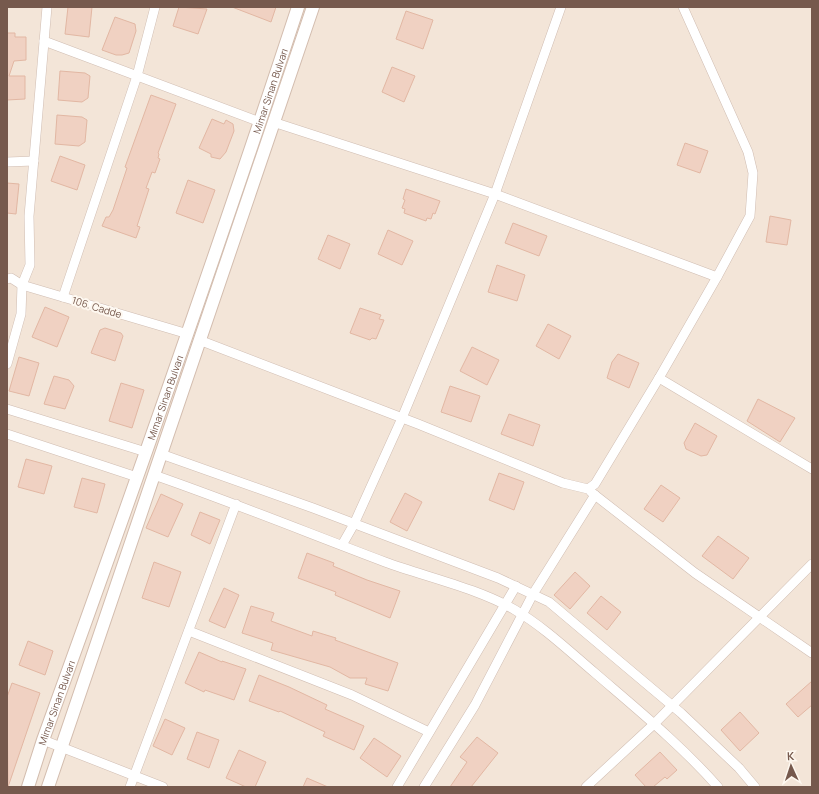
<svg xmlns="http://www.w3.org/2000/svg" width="819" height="794" viewBox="0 0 819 794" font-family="Manrope,sans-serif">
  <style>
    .residential { fill: #f3e5d8 }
    .building { fill: #f0d1c2; stroke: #e2b7a3 }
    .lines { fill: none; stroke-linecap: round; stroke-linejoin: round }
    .street-casing { stroke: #d0bdb2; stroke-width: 10 }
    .secondary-casing { stroke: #d3bdaf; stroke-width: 14 }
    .street { stroke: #fff; stroke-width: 9 }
    .secondary { stroke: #fff; stroke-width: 12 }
    .labels { text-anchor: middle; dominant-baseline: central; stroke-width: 4; stroke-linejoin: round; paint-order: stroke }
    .street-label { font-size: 10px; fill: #76594d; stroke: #fef8f0 }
  </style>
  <rect width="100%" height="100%" fill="#fcf3ea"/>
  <rect class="residential" x="7" y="7" width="805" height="780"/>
  <g class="building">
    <path d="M 68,7 L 92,7 L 89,37 L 65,34 Z"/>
    <path d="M 179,7 L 207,9 L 198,34 L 173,26 Z"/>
    <path d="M 232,7 L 276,7 L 271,22 Z"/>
    <path d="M 406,11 L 433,20 L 423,49 L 396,39 Z"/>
    <path d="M 115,17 L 135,24 L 136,31 L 129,53 L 122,55 L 116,55 L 102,50 Z"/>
    <path d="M 7,33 L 15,33 L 15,37 L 26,37 L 26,60 L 14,61 L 9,76 L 25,76 L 25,99 L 7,100 Z"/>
    <path d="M 392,67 L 415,76 L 404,102 L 382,92 Z"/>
    <path d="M 60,71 L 85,73 L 90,76 L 88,98 L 82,102 L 58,100 Z"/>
    <path d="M 151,95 L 176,104 L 158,153 L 159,154 L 158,158 L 160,159 L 155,173 L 152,172 L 146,188 L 149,189 L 139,220 L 137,226 L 140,227 L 136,238 L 102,226 L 106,217 L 109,217 L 113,210 L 127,168 L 125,167 Z"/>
    <path d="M 57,115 L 82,117 L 87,120 L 85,142 L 79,146 L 55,144 Z"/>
    <path d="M 212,119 L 224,124 L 226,120 L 233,124 L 234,131 L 226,152 L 220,159 L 211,157 L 211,154 L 199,148 Z"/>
    <path d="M 685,143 L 708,151 L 700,173 L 677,165 Z"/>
    <path d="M 60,156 L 85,165 L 77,190 L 51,181 Z"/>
    <path d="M 188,180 L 215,190 L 203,223 L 176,213 Z"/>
    <path d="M 7,183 L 19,184 L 16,214 L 7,213 Z"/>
    <path d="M 406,189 L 440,201 L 435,214 L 433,213 L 431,219 L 427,218 L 426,221 L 404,213 L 405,209 L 402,208 L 405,200 L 403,199 Z"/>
    <path d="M 770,216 L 791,220 L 787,245 L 766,242 Z"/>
    <path d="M 513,223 L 547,236 L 539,256 L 505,243 Z"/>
    <path d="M 388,230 L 413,241 L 402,265 L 378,254 Z"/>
    <path d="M 328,235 L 350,244 L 340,269 L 318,259 Z"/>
    <path d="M 497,265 L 525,275 L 517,301 L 488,292 Z"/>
    <path d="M 45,307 L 69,317 L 57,347 L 32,337 Z"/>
    <path d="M 360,308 L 381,315 L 379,319 L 384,320 L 376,339 L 372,338 L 370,340 L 350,333 Z"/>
    <path d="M 548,324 L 571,336 L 559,359 L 536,346 Z"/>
    <path d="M 105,328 L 121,333 L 123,336 L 115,361 L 91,353 L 100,330 Z"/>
    <path d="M 472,347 L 499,360 L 487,385 L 460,371 Z"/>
    <path d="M 618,354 L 639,363 L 629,388 L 607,378 L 612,362 Z"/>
    <path d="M 19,357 L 39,363 L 29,396 L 9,391 Z"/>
    <path d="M 54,376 L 69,380 L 74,386 L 65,409 L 44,404 Z"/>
    <path d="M 121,383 L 144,390 L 132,428 L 109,421 Z"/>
    <path d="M 450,386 L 480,396 L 471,422 L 441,412 Z"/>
    <path d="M 758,399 L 795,418 L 780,442 L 747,421 Z"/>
    <path d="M 509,414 L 540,425 L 533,446 L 501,434 Z"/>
    <path d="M 695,423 L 717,436 L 707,455 L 701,456 L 686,449 L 684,443 Z"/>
    <path d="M 26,459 L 52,466 L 44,494 L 18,487 Z"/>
    <path d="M 499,473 L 524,482 L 514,510 L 489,500 Z"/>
    <path d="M 82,478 L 105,484 L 97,513 L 74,507 Z"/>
    <path d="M 661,485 L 680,498 L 663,522 L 644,509 Z"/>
    <path d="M 405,493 L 422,502 L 407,531 L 390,522 Z"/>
    <path d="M 161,494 L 183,504 L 168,537 L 146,528 Z"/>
    <path d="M 200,512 L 220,520 L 210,544 L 191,535 Z"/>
    <path d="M 718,536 L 749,558 L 733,579 L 702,556 Z"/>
    <path d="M 307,553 L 334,563 L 333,566 L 367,580 L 400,591 L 390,618 L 335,595 L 336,592 L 298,578 Z"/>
    <path d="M 154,562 L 181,572 L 169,607 L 142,598 Z"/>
    <path d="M 575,572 L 590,586 L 570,609 L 554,595 Z"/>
    <path d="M 224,588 L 239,595 L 225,628 L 209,621 Z"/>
    <path d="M 601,596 L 621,612 L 607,630 L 587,613 Z"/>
    <path d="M 251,606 L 274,613 L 271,621 L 312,636 L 313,631 L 336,638 L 335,640 L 398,663 L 388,691 L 365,684 L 367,678 L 350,678 L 330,667 L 271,650 L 273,643 L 242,633 Z"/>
    <path d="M 28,641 L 53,651 L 45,675 L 19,665 Z"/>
    <path d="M 199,652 L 222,662 L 222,661 L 246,669 L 234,700 L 205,690 L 204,692 L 185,683 Z"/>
    <path d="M 259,675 L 289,687 L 327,705 L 325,709 L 364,726 L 354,750 L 323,736 L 325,732 L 280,711 L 279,712 L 249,701 Z"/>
    <path d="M 812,681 L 812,705 L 798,717 L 786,704 Z"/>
    <path d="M 12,683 L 40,693 L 8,787 L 7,697 Z"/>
    <path d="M 740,712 L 759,733 L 740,751 L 721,730 Z"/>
    <path d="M 165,719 L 185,728 L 172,755 L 153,746 Z"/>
    <path d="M 197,732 L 219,740 L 209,768 L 187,759 Z"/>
    <path d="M 477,737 L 498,753 L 471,787 L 450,787 L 467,762 L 460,757 Z"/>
    <path d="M 374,738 L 401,756 L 387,777 L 360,758 Z"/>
    <path d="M 239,750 L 266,762 L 255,787 L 246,787 L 226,778 Z"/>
    <path d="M 660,752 L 677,770 L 667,779 L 665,777 L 653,787 L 646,787 L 635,775 Z"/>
    <path d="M 307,778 L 328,787 L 303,787 Z"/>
  </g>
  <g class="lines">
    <defs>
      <g id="street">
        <path d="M 44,41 L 260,122"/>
        <path d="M 273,122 L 495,194 L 717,277"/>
        <path d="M 7,162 L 34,161"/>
        <path d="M 7,279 L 11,278 L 22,285 L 188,334"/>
        <path d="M 63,297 L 137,76 L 155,7"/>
        <path d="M 199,340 L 418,424 L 563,483 L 588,489 L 595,484 L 659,378 L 717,277 L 750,216 L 753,173 L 748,152 L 683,7"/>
        <path d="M 7,364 L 21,314 L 22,285 L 30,265 L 29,216 L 47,7"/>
        <path d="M 659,378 L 812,469"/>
        <path d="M 7,409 L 146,452"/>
        <path d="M 7,434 L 137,477"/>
        <path d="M 161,454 L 313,508 L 498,578 L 549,602 L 681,713 L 739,768 L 755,787"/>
        <path d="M 154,475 C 232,502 308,533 385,562 C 426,577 477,588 515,610 C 544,627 569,651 595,673 C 638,710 681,745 718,787"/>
        <path d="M 591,492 L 695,573 L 812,653"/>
        <path d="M 342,545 L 354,524 L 402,418 L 495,194 L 561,7"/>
        <path d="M 189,631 L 352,695 L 429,732"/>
        <path d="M 43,740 L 163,787"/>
        <path d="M 130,787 L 236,504"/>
        <path d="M 397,787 L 516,586"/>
        <path d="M 424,787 L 475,705 L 533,594 L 595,495"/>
        <path d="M 586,787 L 654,724 L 812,564"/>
      </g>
      <g id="secondary">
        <path id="s1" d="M 28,787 L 43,740 C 131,497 217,253 298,7"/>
        <path d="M 48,787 L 313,7"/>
      </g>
    </defs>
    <use href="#street" class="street-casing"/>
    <use href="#secondary" class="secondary-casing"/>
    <use href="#street" class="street"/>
    <use href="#secondary" class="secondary"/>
  </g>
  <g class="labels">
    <g class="street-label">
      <text stroke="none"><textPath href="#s1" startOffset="737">Mimar Sinan Bulvarı</textPath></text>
      <text transform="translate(97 307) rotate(17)">106. Cadde</text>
      <text stroke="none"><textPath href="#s1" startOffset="413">Mimar Sinan Bulvarı</textPath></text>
      <text stroke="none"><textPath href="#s1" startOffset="89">Mimar Sinan Bulvarı</textPath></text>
    </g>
  </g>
  <rect width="819" height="794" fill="none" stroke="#76594d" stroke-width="16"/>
  <g transform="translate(791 766) rotate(357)" stroke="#fef8f0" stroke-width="3" paint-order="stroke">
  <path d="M0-3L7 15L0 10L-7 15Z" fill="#76594d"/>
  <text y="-6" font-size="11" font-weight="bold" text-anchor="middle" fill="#76594d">K</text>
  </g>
</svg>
